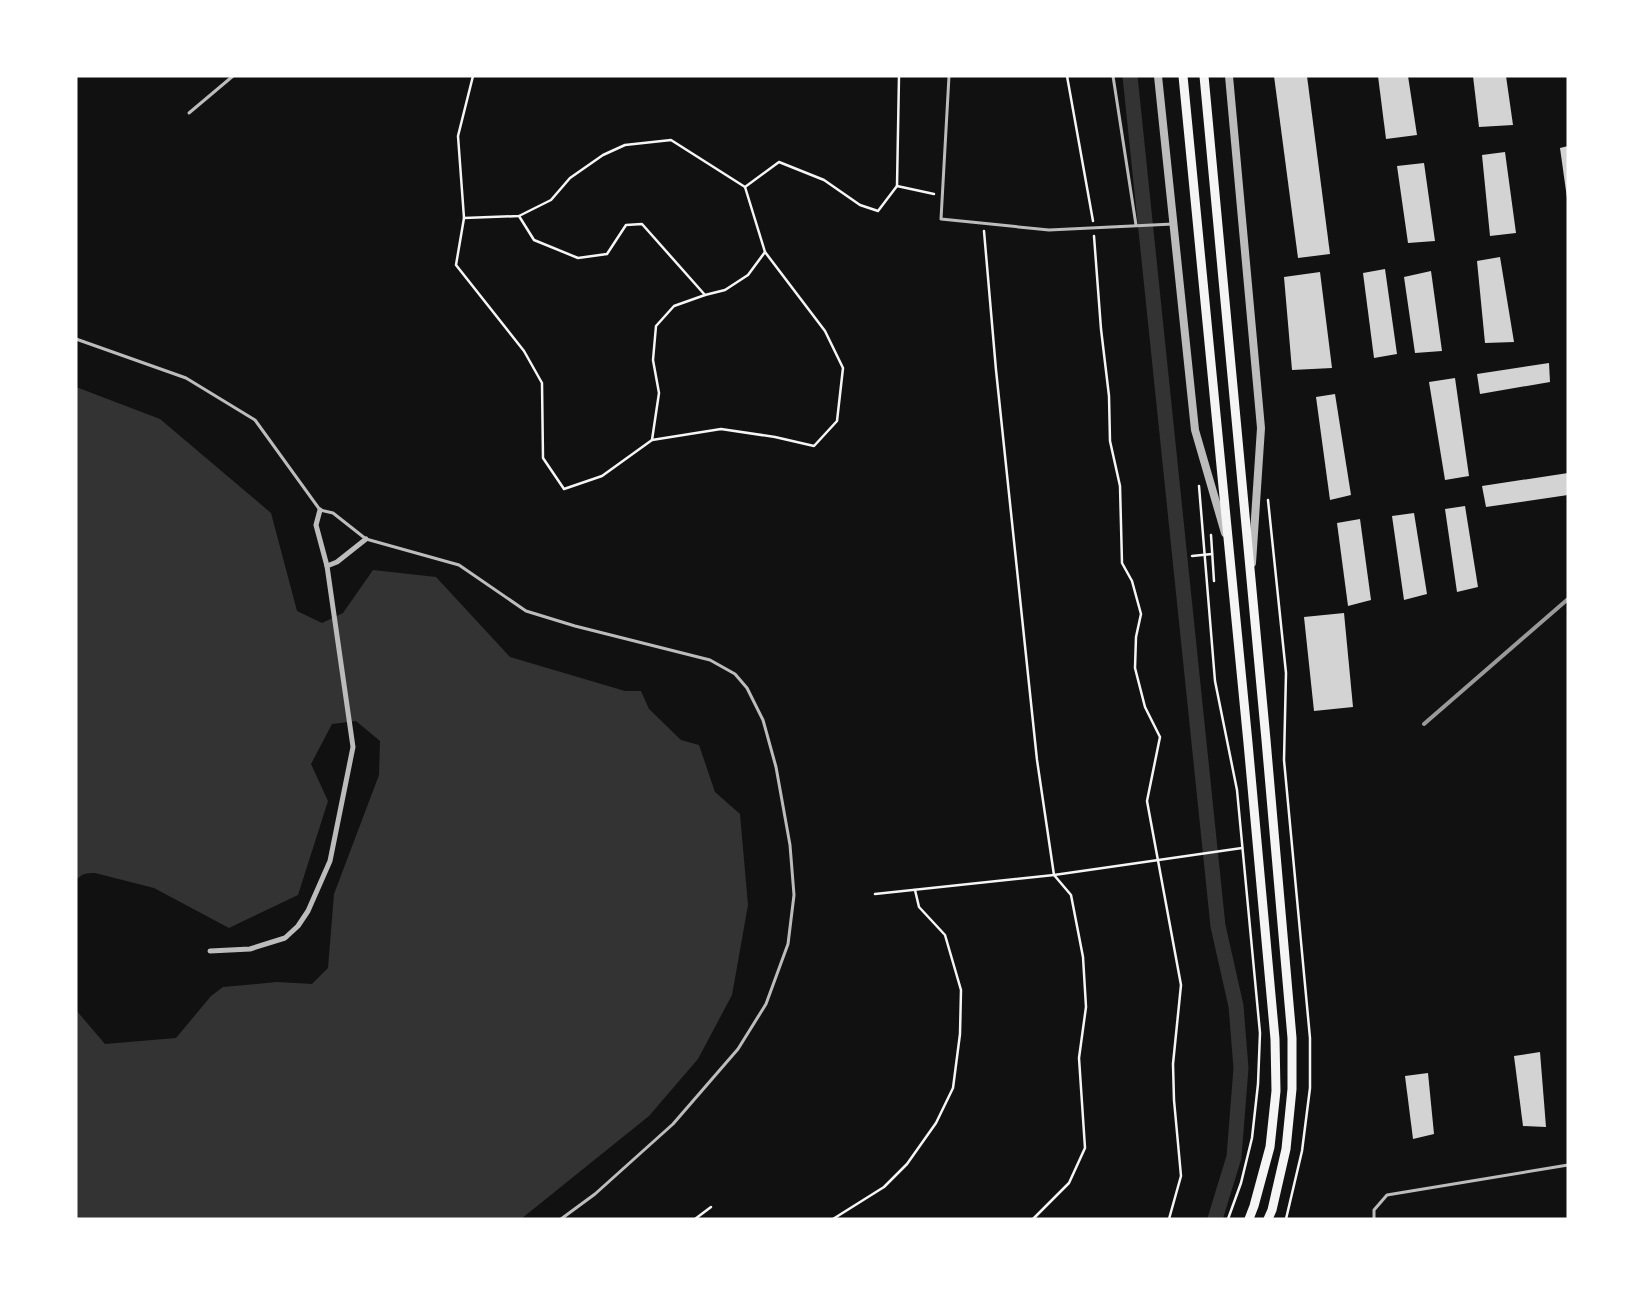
<svg xmlns="http://www.w3.org/2000/svg" width="1644" height="1295" viewBox="0 0 1644 1295" font-family="'IBM Plex Sans',sans-serif">
  <style>
    .water { fill: #333 }
    .lines { fill: none; stroke-linecap: round; stroke-linejoin: round }
    .canal { stroke: #333; stroke-width: 15 }
    .building { fill: #d3d3d3 }
    .path { stroke: #f5f5f5; stroke-width: 2.5 }
    .service { stroke: #bcbcbc; stroke-width: 3 }
    .minor { stroke: #bcbcbc; stroke-width: 5 }
    .tertiary { stroke: #bcbcbc; stroke-width: 8 }
    .primary { stroke: #f5f5f5; stroke-width: 9 }
    .rail { stroke: #9a9a9a; stroke-width: 4 }
  </style>
  <rect width="100%" height="100%" fill="#111"/>
  <path class="water" d="M 76,387 L 160,419 L 271,513 L 297,611 L 322,623 L 343,613 L 373,570 L 436,577 L 510,657 L 625,691 L 641,691 L 649,709 L 681,740 L 699,745 L 715,792 L 740,814 L 748,905 L 732,995 L 698,1059 L 649,1116 L 521,1219 L 76,1219 L 76,1010 L 105,1044 L 176,1038 L 211,996 L 223,987 L 277,982 L 312,984 L 328,968 L 334,894 L 379,775 L 380,741 L 356,721 L 332,724 L 311,764 L 328,801 L 298,895 L 229,928 L 154,888 L 95,873 C 87,873 81,873 76,881 Z"/>
  <g class="lines">
    <path class="canal" d="M 1130,76 L 1218,926 L 1236,1006 L 1241,1068 L 1234,1157 L 1215,1219"/>
  </g>
  <g class="building">
    <path d="M 1274,76 L 1307,76 L 1330,254 L 1298,258 Z"/>
    <path d="M 1378,76 L 1408,76 L 1417,135 L 1386,139 Z"/>
    <path d="M 1473,76 L 1506,76 L 1513,125 L 1479,127 Z"/>
    <path d="M 1568,146 L 1568,198 L 1567,198 L 1560,148 Z"/>
    <path d="M 1505,152 L 1516,233 L 1490,236 L 1482,155 Z"/>
    <path d="M 1424,163 L 1435,241 L 1408,243 L 1397,166 Z"/>
    <path d="M 1500,257 L 1514,342 L 1485,343 L 1477,261 Z"/>
    <path d="M 1385,269 L 1397,354 L 1374,358 L 1363,273 Z"/>
    <path d="M 1431,271 L 1442,351 L 1415,353 L 1404,277 Z"/>
    <path d="M 1320,272 L 1332,368 L 1292,370 L 1284,277 Z"/>
    <path d="M 1549,363 L 1550,382 L 1480,394 L 1477,374 Z"/>
    <path d="M 1455,378 L 1469,476 L 1445,480 L 1429,382 Z"/>
    <path d="M 1335,394 L 1351,495 L 1330,500 L 1316,397 Z"/>
    <path d="M 1568,473 L 1568,495 L 1486,507 L 1482,486 Z"/>
    <path d="M 1465,506 L 1478,587 L 1457,592 L 1445,509 Z"/>
    <path d="M 1414,513 L 1427,594 L 1404,600 L 1392,516 Z"/>
    <path d="M 1360,519 L 1371,600 L 1348,606 L 1337,523 Z"/>
    <path d="M 1344,613 L 1353,707 L 1314,711 L 1304,617 Z"/>
    <path d="M 1540,1052 L 1546,1127 L 1523,1126 L 1514,1056 Z"/>
    <path d="M 1428,1073 L 1434,1134 L 1413,1139 L 1405,1076 Z"/>
  </g>
  <g class="lines">
    <g class="path">
      <path d="M 473,76 L 458,136 L 464,218 L 456,265 L 524,351 L 542,383 L 543,458 L 564,489 L 602,476 L 652,440 L 721,429 L 775,437 L 814,446 L 837,421 L 843,368 L 825,331 L 765,252 L 745,187 L 779,162 L 824,180 L 860,205 L 878,211 L 897,186"/>
      <path d="M 899,76 L 897,186 L 934,194"/>
      <path d="M 1067,76 L 1093,221"/>
      <path d="M 519,216 L 534,240 L 578,258 L 607,254 L 626,225 L 642,224 L 705,295"/>
      <path d="M 464,218 L 519,216 L 551,200 L 570,178 L 603,155 L 625,145 L 671,140 L 745,187"/>
      <path d="M 1094,236 L 1101,329 L 1109,396 L 1110,441 L 1120,486 L 1122,563 L 1132,581 L 1141,614 L 1136,637 L 1135,668 L 1145,707 L 1160,737 L 1147,801 L 1181,985 L 1173,1064 L 1174,1100 L 1181,1176 L 1169,1219"/>
      <path d="M 652,440 L 659,393 L 653,360 L 656,326 L 674,306 L 705,295 L 725,290 L 748,275 L 765,252"/>
      <path d="M 1199,486 L 1215,681 L 1237,790 L 1260,1033 L 1258,1084 L 1252,1138 L 1241,1183 L 1228,1219"/>
      <path d="M 1268,500 L 1286,673 L 1284,760 L 1310,1038 L 1310,1088 L 1302,1151 L 1286,1219"/>
      <path d="M 1211,535 L 1214,581"/>
      <path d="M 1192,556 L 1212,554"/>
      <path d="M 875,894 L 1054,875 L 1037,760 L 996,370 L 984,231"/>
      <path d="M 695,1219 L 711,1207"/>
      <path d="M 833,1219 L 884,1187 L 907,1164 L 936,1123 L 953,1088 L 960,1034 L 961,990 L 945,935 L 919,907 L 915,890"/>
      <path d="M 1033,1219 L 1069,1183 L 1085,1148 L 1079,1058 L 1086,1007 L 1083,957 L 1071,895 L 1054,875 L 1242,848"/>
    </g>
    <g class="service">
      <path d="M 949,76 L 941,219 L 1049,230 L 1173,224"/>
      <path d="M 1113,76 L 1136,225"/>
      <path d="M 189,113 L 233,76"/>
      <path d="M 76,339 L 186,378 L 255,420 L 320,510 L 333,513 L 366,539 L 459,565 L 526,611 L 575,626 L 710,660 L 735,674 L 747,688 L 763,720 L 776,767 L 790,845 L 794,895 L 788,944 L 766,1004 L 738,1049 L 673,1124 L 595,1194 L 561,1219"/>
      <path d="M 1374,1219 L 1374,1210 L 1387,1195 L 1568,1165"/>
    </g>
    <g class="minor">
      <path d="M 327,566 L 337,562 L 366,539"/>
      <path d="M 210,951 L 250,949 L 285,938 L 298,926 L 308,911 L 330,861 L 353,747 L 327,566 L 316,525 L 320,510"/>
    </g>
    <g class="tertiary">
      <path d="M 1158,76 L 1195,430 L 1225,533"/>
      <path d="M 1229,76 L 1261,428 L 1252,563"/>
    </g>
    <g class="primary">
      <path d="M 1183,76 L 1248,743 L 1275,1039 L 1276,1091 L 1270,1147 L 1254,1206 L 1249,1219"/>
      <path d="M 1204,76 L 1266,740 L 1292,1038 L 1292,1089 L 1286,1149 L 1272,1210 L 1268,1219"/>
    </g>
    <path class="rail" d="M 1424,724 L 1568,599"/>
  </g>
  <rect width="1644" height="1295" fill="none" stroke="#ffffff" stroke-width="155"/>
</svg>
